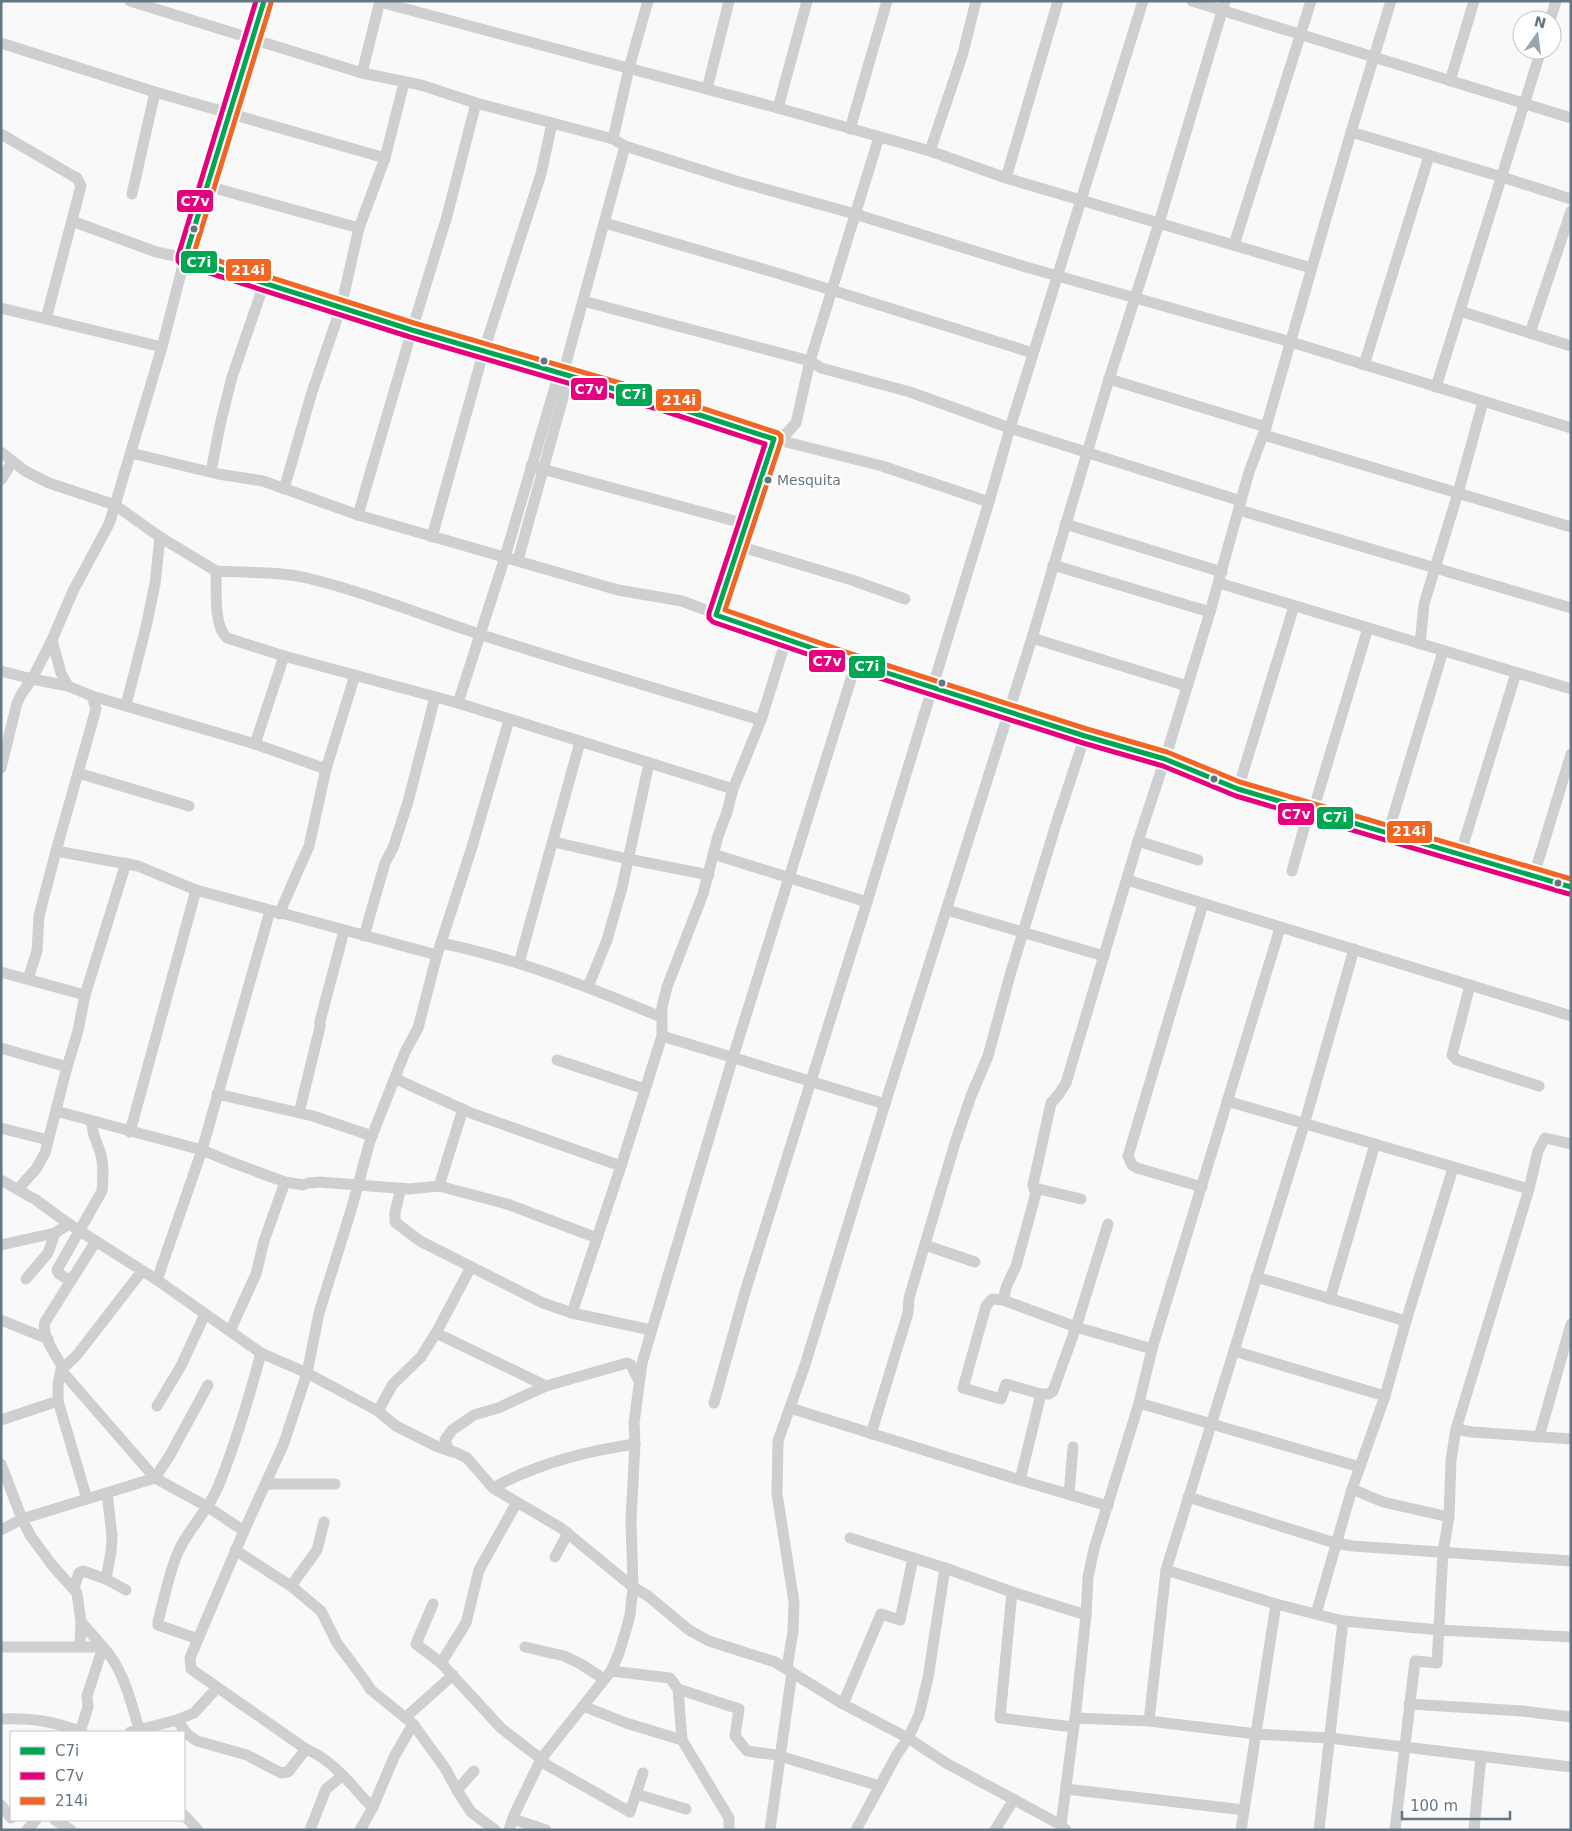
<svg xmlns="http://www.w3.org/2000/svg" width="1572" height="1831" viewBox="0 0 1572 1831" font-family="'DejaVu Sans',sans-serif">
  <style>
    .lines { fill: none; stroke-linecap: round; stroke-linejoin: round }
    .minor { stroke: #cecfd0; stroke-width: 11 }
    .bus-1-casing { stroke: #fff; stroke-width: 9 }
    .bus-2-casing { stroke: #fff; stroke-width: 9 }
    .bus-3-casing { stroke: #fff; stroke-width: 9 }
    .bus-1 { stroke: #00a651; stroke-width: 5 }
    .bus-2 { stroke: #e5007d; stroke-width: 5 }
    .bus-3 { stroke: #f26522; stroke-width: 5 }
    .bus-dot { fill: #657683; stroke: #fff; stroke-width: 2 }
    .labels { text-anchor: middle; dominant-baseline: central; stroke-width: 5; stroke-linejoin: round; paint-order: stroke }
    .bus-label { font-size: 14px; fill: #657683; stroke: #fff; text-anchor: start }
    .line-badge { stroke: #fff; stroke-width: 2 }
    .badge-label { font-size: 14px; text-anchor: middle; font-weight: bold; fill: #fff }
  </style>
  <rect width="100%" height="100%" fill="#f9f9f9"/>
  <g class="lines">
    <g class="minor">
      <path d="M 130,1 L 362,73 L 421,85 L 476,103 L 613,139 L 625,146 L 736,181 L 855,214 L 1026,267 L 1291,342 L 1571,428"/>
      <path d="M 1192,1 L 1571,118"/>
      <path d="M 1225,1 L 1159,223 L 1109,379 L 1266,427"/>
      <path d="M 380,2 L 778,108 L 930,151 L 1006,178 L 1311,268"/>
      <path d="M 1550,20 L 1556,1"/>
      <path d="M 1,43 L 155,92 L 385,158"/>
      <path d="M 362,73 L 380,1"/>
      <path d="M 1450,81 L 1474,1"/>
      <path d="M 707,89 L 729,1"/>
      <path d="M 778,108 L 807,1"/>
      <path d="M 850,129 L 887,1"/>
      <path d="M 1351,132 L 1502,177 L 1571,199"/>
      <path d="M 1,134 L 73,176 L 77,178 L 81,186 L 46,319"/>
      <path d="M 613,139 L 629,68 L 648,1"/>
      <path d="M 930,151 L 963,53 L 976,1"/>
      <path d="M 1006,178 L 1058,1"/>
      <path d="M 207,186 L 359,228"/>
      <path d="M 132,194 L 155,92"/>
      <path d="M 72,221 L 156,252 L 185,258 L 412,330 L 666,404 L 774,439 L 882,466 L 989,502"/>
      <path d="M 605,223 L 780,274 L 1033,353"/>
      <path d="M 1234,245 L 1311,1"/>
      <path d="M 583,301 L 810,361 L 821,368 L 910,392 L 1010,428 L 1241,501"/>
      <path d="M 1,308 L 162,347"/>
      <path d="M 1460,311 L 1571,346"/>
      <path d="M 1530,333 L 1571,211"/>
      <path d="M 1364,365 L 1429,156"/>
      <path d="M 563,374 L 625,146"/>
      <path d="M 1436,387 L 1541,50"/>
      <path d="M 1264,435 L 1571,527"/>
      <path d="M 1,452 L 25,471 L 49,483 L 115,505 L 160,537 L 216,571 C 217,590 213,625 227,638 L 284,656 L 458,703 L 733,789"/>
      <path d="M 131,453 L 218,474 L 263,481 L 358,515 L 618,590 L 682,601 L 786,640 L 856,663 L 1085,736 L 1165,759 L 1238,789 L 1571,887"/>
      <path d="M 531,466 L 746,524"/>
      <path d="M 211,472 L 220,425 L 232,377 L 264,284"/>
      <path d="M 1,480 L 12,462"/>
      <path d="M 284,489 L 312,392 L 341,307 L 359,228 L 385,158 L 404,83"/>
      <path d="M 1239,510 L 1571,608"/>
      <path d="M 358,515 L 412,330 L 447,216 L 476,103"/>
      <path d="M 1065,524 L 1222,572"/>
      <path d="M 432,537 L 484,350 L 541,174 L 552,123"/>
      <path d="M 739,546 L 852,580 L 905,599"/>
      <path d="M 518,560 L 569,376"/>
      <path d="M 1053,565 L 1210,612"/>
      <path d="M 216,571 C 246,573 277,571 307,578 C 365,592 422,615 479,634 C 572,664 667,692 761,720"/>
      <path d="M 1219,583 L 1571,689"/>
      <path d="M 716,615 L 774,439 L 787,433 L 796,423 L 810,361 L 879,137"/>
      <path d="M 1032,638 L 1187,686"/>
      <path d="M 52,640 L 61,673 L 68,686"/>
      <path d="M 1420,644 L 1424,604 L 1458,493 L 1483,402"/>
      <path d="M 1,671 L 32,679 L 68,686 L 92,696 L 255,744 L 326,769"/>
      <path d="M 458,703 L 505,557 L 559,373"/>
      <path d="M 126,705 L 146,627 L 155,584 L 160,537"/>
      <path d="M 255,744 L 284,656"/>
      <path d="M 1,768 L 17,703 L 22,693 L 32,679 L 52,640 L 73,591 L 109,524 L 115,505 L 162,347 L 191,234 L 264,1"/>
      <path d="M 78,773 L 189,806"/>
      <path d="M 1238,789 L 1294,606"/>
      <path d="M 1313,811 L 1368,628"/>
      <path d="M 1388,833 L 1443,651"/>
      <path d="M 1138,841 L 1198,860"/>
      <path d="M 554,842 L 628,859 L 709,875"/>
      <path d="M 56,851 L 138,866 L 196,890 L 437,955"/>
      <path d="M 713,854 L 867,902"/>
      <path d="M 1460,855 L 1516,673"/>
      <path d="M 1292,871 L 1309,810"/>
      <path d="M 1534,875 L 1571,754"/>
      <path d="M 1127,880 L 1571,1016"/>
      <path d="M 947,910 L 1104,956"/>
      <path d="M 279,914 L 309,846 L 326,769 L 355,675"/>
      <path d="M 364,936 L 385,863 L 393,848 L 408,802 L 435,697"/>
      <path d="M 441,943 C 518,959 589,987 661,1017"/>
      <path d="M 519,963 L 580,742"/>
      <path d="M 1,972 L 85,995"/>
      <path d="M 28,979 L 37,951 L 39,916 L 56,851 L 96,709 L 92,696"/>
      <path d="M 1470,985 L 1452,1055 L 1457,1060 L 1539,1086"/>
      <path d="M 588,987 L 607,940 L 622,888 L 649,763"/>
      <path d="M 662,1036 L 885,1104"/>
      <path d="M 1,1048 L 67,1067"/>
      <path d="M 557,1060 L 645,1089"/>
      <path d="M 396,1079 L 471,1113 L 621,1166"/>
      <path d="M 217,1094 L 313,1116 L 372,1136"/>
      <path d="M 1227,1101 L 1529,1189"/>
      <path d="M 56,1111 L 202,1150 L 231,1162 L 285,1182 L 303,1185 L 308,1183 L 320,1182 L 409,1189 L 439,1186 L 507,1204 L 597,1238"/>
      <path d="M 299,1113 L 320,1027 L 320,1021 L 344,931"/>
      <path d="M 1,1128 L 48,1140"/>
      <path d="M 130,1132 L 196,890"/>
      <path d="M 1,1180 L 36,1200 L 69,1224 L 157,1280 L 261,1353 L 307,1373 L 378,1411 L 396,1426 L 438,1447 L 457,1453 L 467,1458 L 493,1488 L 561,1528 L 633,1587 L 648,1596 L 689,1630 L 709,1641 L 775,1662 L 843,1704 L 908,1738 L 946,1763 L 1061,1825 L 1066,1830"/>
      <path d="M 439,1186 L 463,1109"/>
      <path d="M 1202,1187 L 1137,1168 L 1132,1165 L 1128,1156 L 1203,904"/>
      <path d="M 401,1188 L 395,1212 L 395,1222 L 420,1241 L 543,1303 L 572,1313 L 651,1330"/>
      <path d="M 18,1189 L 36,1169 L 45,1153 L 67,1067 L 78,1031 L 85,995 L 126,863"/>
      <path d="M 1034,1189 L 1039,1189 L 1081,1199"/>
      <path d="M 1,1245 L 55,1233 L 69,1224"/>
      <path d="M 925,1245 L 975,1262"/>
      <path d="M 1256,1277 L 1406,1321"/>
      <path d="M 26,1279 L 48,1253 L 55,1233"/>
      <path d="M 157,1280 L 202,1150 L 270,911"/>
      <path d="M 71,1281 L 59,1274 L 57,1270 L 102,1191 C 103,1179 104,1167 101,1155 C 98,1143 91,1134 92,1121"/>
      <path d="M 1330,1299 L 1375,1144"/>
      <path d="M 1003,1300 L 1007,1285 L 1016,1266 L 1036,1193 L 1033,1185 L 1051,1103 L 1059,1094 L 1066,1083 L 1138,841 L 1165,759 L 1210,612 L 1249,472 L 1266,427 L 1351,132 L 1391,1"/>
      <path d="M 572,1313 L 621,1166 L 662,1036 L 662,1007 L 667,987 L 703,894 L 718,836 L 727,812 L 733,789 L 761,720 L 786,640"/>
      <path d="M 1,1320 L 48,1339"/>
      <path d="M 230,1331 L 256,1274 L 264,1241 L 285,1182"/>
      <path d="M 436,1333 L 546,1386"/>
      <path d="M 1234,1351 L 1385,1396"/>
      <path d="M 63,1368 C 56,1355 41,1336 45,1322 L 96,1241"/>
      <path d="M 61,1370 L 155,1478 L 170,1455 L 208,1385"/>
      <path d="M 1041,1394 L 1006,1384 L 1001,1399 L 963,1388 L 986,1306 L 992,1299 L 1003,1300 L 1076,1327 L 1152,1349"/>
      <path d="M 714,1403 L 745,1292 L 867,902 L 989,502 L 1010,428 L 1143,1"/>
      <path d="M 1139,1403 L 1360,1467"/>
      <path d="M 157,1406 L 181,1366 L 205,1314"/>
      <path d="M 790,1408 L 1020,1480 L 1108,1506"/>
      <path d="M 378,1411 L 393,1384 L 421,1357 L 436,1333 L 471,1267"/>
      <path d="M 1,1420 L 58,1401"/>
      <path d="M 1456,1429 L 1472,1432 L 1571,1439"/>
      <path d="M 871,1434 L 908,1313 L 909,1298 L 955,1143 L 971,1096 L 988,1056 L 1010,975 L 1056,824 L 1085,736"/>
      <path d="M 1539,1437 L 1571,1324"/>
      <path d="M 449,1451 L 445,1440 L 452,1430 L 474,1415 L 498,1408 L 546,1386 L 627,1363 L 631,1365 L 639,1381"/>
      <path d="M 1,1464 L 22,1519 L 30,1535 L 52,1565 L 77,1593 L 81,1622 L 80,1646"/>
      <path d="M 1020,1480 L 1041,1394 L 1049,1394 L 1053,1391 L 1076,1327 L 1108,1224"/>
      <path d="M 266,1484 L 335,1484"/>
      <path d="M 493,1488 C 536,1464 586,1451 635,1444"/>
      <path d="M 1069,1494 L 1073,1447"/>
      <path d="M 1188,1497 L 1335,1543 L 1353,1546 L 1571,1561"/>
      <path d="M 87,1499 L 58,1401 L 58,1384 L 61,1370 L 77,1355 L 142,1271"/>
      <path d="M 1449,1517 L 1383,1502 L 1352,1489 L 1385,1396 L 1406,1321 L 1453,1168"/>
      <path d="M 1,1530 L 22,1519 L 155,1478 L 208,1507 L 244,1531"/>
      <path d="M 850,1538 L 945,1568"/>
      <path d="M 235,1550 L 291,1586 L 321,1611 L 337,1643 L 366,1682 L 370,1689 L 413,1724 L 394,1757 L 373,1807 L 360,1830"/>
      <path d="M 555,1557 L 568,1533"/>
      <path d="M 1166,1570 L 1276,1604 L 1343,1621 L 1439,1630 L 1571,1637"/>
      <path d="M 106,1579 L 111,1552 L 112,1536 L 107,1493"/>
      <path d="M 291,1586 L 317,1550 L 324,1522"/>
      <path d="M 74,1588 L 79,1573 L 83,1571 L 106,1579 L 126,1590"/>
      <path d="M 1012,1592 L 1000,1718 L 1073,1727"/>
      <path d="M 433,1604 L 416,1644 L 441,1663 L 501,1728 L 541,1759 L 547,1765 L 630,1812 L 643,1773"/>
      <path d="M 1316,1614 L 1352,1489"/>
      <path d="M 198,1639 L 158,1625 L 158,1621 C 165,1597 169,1570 180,1548 C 191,1526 209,1509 218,1487 C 236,1443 249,1398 261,1353"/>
      <path d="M 1,1647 L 103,1647 C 124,1669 131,1703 140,1732"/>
      <path d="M 525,1647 L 564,1656 L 579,1663 L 604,1679"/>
      <path d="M 441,1663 L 466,1623 L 479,1570 L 517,1502"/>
      <path d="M 787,1668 L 793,1631 L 794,1602 L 777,1494 L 778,1441 L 805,1365 L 885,1104 L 1032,638 L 1109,379"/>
      <path d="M 611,1671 L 670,1678 L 678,1689 L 682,1740"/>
      <path d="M 678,1689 L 739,1709 L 735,1736 L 747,1751 L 776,1755 L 880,1786"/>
      <path d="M 843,1704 L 881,1614 L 900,1620 L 913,1558"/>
      <path d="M 1409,1704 L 1522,1711 L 1571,1717"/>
      <path d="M 583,1706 L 626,1723 L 682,1740 L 729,1818 L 729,1830"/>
      <path d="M 406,1717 L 453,1675"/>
      <path d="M 1075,1718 L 1149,1721 L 1256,1734 L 1329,1738 L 1571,1767"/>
      <path d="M 1,1719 C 32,1718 53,1721 82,1732"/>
      <path d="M 177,1720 L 187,1734 L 197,1741 L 247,1755 L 281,1773 L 288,1772 L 306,1749"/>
      <path d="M 1149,1721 L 1166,1570 L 1304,1125 L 1354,949"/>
      <path d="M 413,1724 L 445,1768 L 457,1790 L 474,1771"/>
      <path d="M 80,1732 L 88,1707 L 87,1696 L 103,1647 L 81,1622"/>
      <path d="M 130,1732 L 177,1720 L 194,1713 L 217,1688"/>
      <path d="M 1066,1789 L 1244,1810"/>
      <path d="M 457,1790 L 471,1812 L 495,1830"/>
      <path d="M 636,1794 L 686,1809"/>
      <path d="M 1,1805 L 11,1818"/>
      <path d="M 373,1807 C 364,1800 359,1793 352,1785 C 338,1770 325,1757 306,1749 L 191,1669 L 190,1658 L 244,1531 L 284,1443 L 307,1373 L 319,1313 L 352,1207 L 370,1141 L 405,1052 L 418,1028 L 437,955 L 472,847 L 509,720"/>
      <path d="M 184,1815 L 198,1830"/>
      <path d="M 513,1819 L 546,1830"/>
      <path d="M 55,1820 L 71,1830"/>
      <path d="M 1061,1825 L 1076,1710 L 1086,1615 L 1088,1577 L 1094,1549 L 1139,1403 L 1152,1349 L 1280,928"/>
      <path d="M 27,1830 L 36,1820"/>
      <path d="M 310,1830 L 326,1789 L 342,1776"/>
      <path d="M 509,1830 L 514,1815 L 541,1759 L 611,1671 L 619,1653 L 626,1630 L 630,1615 L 633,1587 L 631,1520 L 635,1444 L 634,1423 L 642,1363 L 733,1057 L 856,663"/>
      <path d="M 770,1830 L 792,1672"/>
      <path d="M 856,1830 L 896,1756 L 908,1738 L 919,1715 L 928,1678 L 945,1568 L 1012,1592 L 1086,1615"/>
      <path d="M 995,1830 L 1014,1799"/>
      <path d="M 1241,1830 L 1276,1604"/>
      <path d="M 1319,1830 L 1343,1621"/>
      <path d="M 1395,1830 L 1415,1661 L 1437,1663 L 1443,1552 L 1449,1517 L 1451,1460 L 1456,1429 L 1529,1189 L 1538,1151 L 1545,1138 L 1571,1144"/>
      <path d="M 1474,1830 L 1481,1756"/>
    </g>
    <defs>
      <path id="bus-1" d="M 264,1 L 185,258 L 412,330 L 666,404 L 774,439 L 716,615 L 856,663 L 1085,736 L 1165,759 L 1238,789 L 1571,887"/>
      <path id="bus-2" d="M 256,1 L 178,256 L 178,261 L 181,264 L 410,337 L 664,411 L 765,444 L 709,613 L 709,618 L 713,622 L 854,670 L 1083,743 L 1163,766 L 1236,796 L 1569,894"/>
      <path id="bus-3" d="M 271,3 L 194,253 L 414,323 L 668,397 L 778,433 L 781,436 L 781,441 L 725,610 L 858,656 L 1087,729 L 1167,752 L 1240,782 L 1571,879"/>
    </defs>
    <use href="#bus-1" class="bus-1-casing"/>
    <use href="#bus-2" class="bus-2-casing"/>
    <use href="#bus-3" class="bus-3-casing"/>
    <use href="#bus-1" class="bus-1"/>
    <use href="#bus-2" class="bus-2"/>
    <use href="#bus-3" class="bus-3"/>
  </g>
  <g class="bus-dot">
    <circle cx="194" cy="229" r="4.5"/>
    <circle cx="544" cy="361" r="4.5"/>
    <circle cx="768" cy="480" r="4.5"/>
    <circle cx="942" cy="683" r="4.5"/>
    <circle cx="1214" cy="779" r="4.5"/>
    <circle cx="1558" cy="883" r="4.5"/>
  </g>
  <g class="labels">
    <g class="bus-label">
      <text x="777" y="480">Mesquita</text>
    </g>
  </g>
  <g class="line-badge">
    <rect x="176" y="189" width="38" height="24" rx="5" fill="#e5007d"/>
    <rect x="180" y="250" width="38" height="24" rx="5" fill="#00a651"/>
    <rect x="225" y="258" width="47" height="24" rx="5" fill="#f26522"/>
    <rect x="570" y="377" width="38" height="24" rx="5" fill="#e5007d"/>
    <rect x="615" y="383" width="38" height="24" rx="5" fill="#00a651"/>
    <rect x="655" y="388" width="47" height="24" rx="5" fill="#f26522"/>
    <rect x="808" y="649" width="38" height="24" rx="5" fill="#e5007d"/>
    <rect x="848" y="655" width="38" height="24" rx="5" fill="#00a651"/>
    <rect x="1277" y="802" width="38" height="24" rx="5" fill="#e5007d"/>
    <rect x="1316" y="806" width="38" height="24" rx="5" fill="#00a651"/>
    <rect x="1386" y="820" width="47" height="24" rx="5" fill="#f26522"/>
  </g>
  <g class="badge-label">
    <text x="195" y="206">C7v</text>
    <text x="199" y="267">C7i</text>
    <text x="248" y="275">214i</text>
    <text x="589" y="394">C7v</text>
    <text x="634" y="399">C7i</text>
    <text x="679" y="405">214i</text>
    <text x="827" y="666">C7v</text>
    <text x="867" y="671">C7i</text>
    <text x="1296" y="819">C7v</text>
    <text x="1335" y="822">C7i</text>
    <text x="1409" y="836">214i</text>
  </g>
  <rect width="1572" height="1831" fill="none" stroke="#657683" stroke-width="5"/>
  <rect x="10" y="1731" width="175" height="90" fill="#ffffff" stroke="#c1c8cd"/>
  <rect x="20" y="1747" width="25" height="8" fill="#00a651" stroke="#c1c8cd"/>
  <text x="55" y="1756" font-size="15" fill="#657683">C7i</text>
  <rect x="20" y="1772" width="25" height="8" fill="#e5007d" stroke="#c1c8cd"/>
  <text x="55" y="1781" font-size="15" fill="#657683">C7v</text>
  <rect x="20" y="1797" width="25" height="8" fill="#f26522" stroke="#c1c8cd"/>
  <text x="55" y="1806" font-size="15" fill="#657683">214i</text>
  <g transform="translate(1537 35) rotate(14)"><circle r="24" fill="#ffffff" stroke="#c1c8cd"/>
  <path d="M0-4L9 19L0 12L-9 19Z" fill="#99a4ac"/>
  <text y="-8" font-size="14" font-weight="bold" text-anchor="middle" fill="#657683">N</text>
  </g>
  <path d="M1402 1811v8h108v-8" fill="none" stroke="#657683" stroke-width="2.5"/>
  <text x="1410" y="1811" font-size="15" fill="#657683" stroke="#ffffff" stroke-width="4" paint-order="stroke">100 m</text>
</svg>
